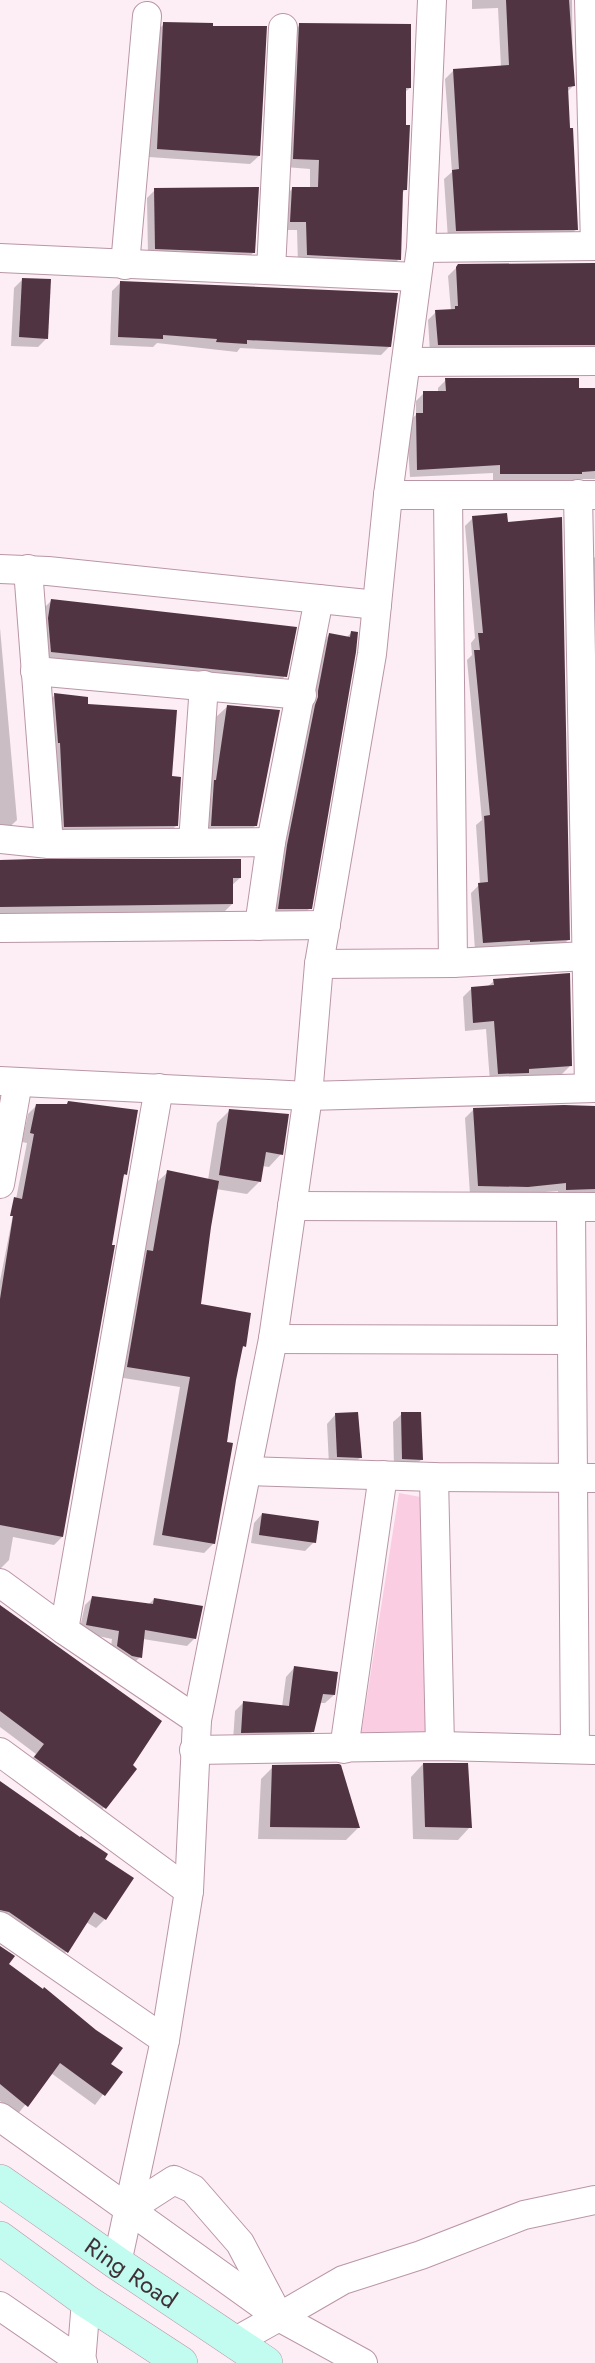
<svg xmlns="http://www.w3.org/2000/svg" width="595" height="2363" viewBox="0 0 595 2363" font-family="Jost,sans-serif">
  <style>
    .green { fill: #fbcde3 }
    .shadow { fill: #0003 }
    .building { fill: #513442 }
    .lines { fill: none; stroke-linecap: round; stroke-linejoin: round }
    .minor-casing { stroke: #b996a6; stroke-width: 30 }
    .secondary-casing { stroke: #b996a6; stroke-width: 34 }
    .minor { stroke: #fff; stroke-width: 28 }
    .secondary { stroke: #c2fbef; stroke-width: 33 }
    .labels { text-anchor: middle; dominant-baseline: central; stroke-width: 6; stroke-linejoin: round; paint-order: stroke }
    .street-label { font-size: 24px; fill: #3f3137; stroke: #fff }
  </style>
  <rect width="100%" height="100%" fill="#fdedf4"/>
  <path class="green" d="M 399,1493 L 426,1498 L 427,1734 L 361,1735 Z"/>
  <g class="shadow">
    <path d="M 472,0 L 572,0 L 573,86 L 567,92 L 577,229 L 568,237 L 448,239 L 444,179 L 452,172 L 445,79 L 454,70 L 501,67 L 498,8 L 472,9 Z"/>
    <path d="M 164,24 L 259,156 L 250,164 L 149,157 L 155,33 Z"/>
    <path d="M 300,25 L 410,88 L 405,92 L 406,189 L 402,193 L 399,259 L 390,268 L 298,264 L 297,230 L 281,230 L 283,198 L 292,189 L 310,189 L 310,169 L 285,167 L 291,34 Z"/>
    <path d="M 155,190 L 254,252 L 246,260 L 148,256 L 147,198 Z"/>
    <path d="M 595,264 L 595,353 L 430,353 L 428,320 L 436,312 L 451,311 L 448,276 L 458,266 Z"/>
    <path d="M 23,279 L 47,338 L 38,347 L 11,346 L 14,288 Z"/>
    <path d="M 121,282 L 390,346 L 381,355 L 240,348 L 237,352 L 157,343 L 153,347 L 110,345 L 112,291 Z"/>
    <path d="M 446,380 L 595,389 L 595,479 L 576,479 L 573,482 L 493,482 L 493,473 L 410,477 L 407,431 L 408,422 L 416,415 L 416,401 L 424,393 L 438,392 L 438,388 Z"/>
    <path d="M 473,518 L 506,524 L 568,940 L 560,948 L 475,950 L 471,893 L 480,884 L 476,825 L 482,820 L 467,660 L 472,655 L 471,643 L 475,638 L 465,526 Z"/>
    <path d="M 595,557 L 595,654 L 588,564 Z"/>
    <path d="M 51,601 L 285,676 L 270,692 L 36,667 L 35,617 Z"/>
    <path d="M 0,628 L 17,820 L 0,836 Z"/>
    <path d="M 352,632 L 310,908 L 294,924 L 264,924 L 314,650 L 330,634 L 346,638 Z"/>
    <path d="M 55,695 L 86,705 L 171,777 L 176,826 L 165,836 L 54,837 L 44,706 Z"/>
    <path d="M 228,706 L 256,825 L 245,836 L 200,836 L 216,717 Z"/>
    <path d="M 0,861 L 240,878 L 231,886 L 232,904 L 216,920 L 0,922 Z"/>
    <path d="M 494,981 L 571,1065 L 562,1074 L 523,1077 L 490,1082 L 486,1029 L 465,1031 L 463,997 L 471,989 L 487,987 Z"/>
    <path d="M 37,1105 L 126,1174 L 121,1178 L 62,1537 L 54,1545 L 13,1537 L 9,1560 L 0,1569 L 0,1281 L 27,1143 L 22,1142 L 28,1114 Z"/>
    <path d="M 595,1106 L 595,1196 L 558,1198 L 558,1191 L 519,1194 L 470,1194 L 465,1118 L 474,1109 Z"/>
    <path d="M 230,1110 L 281,1154 L 269,1167 L 262,1166 L 260,1181 L 247,1194 L 216,1189 L 199,1305 L 244,1346 L 240,1350 L 235,1379 L 214,1543 L 204,1553 L 153,1545 L 180,1387 L 117,1377 L 137,1262 L 144,1255 L 157,1182 L 168,1172 L 208,1180 L 217,1123 Z"/>
    <path d="M 402,1414 L 421,1460 L 412,1468 L 394,1468 L 393,1422 Z"/>
    <path d="M 335,1415 L 360,1458 L 351,1466 L 329,1465 L 327,1424 Z"/>
    <path d="M 262,1514 L 314,1542 L 305,1551 L 251,1543 L 254,1523 Z"/>
    <path d="M 93,1597 L 148,1605 L 154,1599 L 195,1638 L 187,1646 L 143,1639 L 140,1657 L 132,1665 L 110,1654 L 112,1639 L 79,1632 L 85,1605 Z"/>
    <path d="M 0,1605 L 135,1769 L 96,1817 L 26,1766 L 36,1754 L 0,1727 Z"/>
    <path d="M 294,1668 L 334,1695 L 325,1703 L 319,1703 L 313,1731 L 304,1740 L 233,1741 L 235,1711 L 243,1703 L 282,1707 L 286,1677 Z"/>
    <path d="M 423,1764 L 470,1827 L 458,1840 L 413,1839 L 411,1777 Z"/>
    <path d="M 273,1767 L 359,1827 L 346,1840 L 258,1839 L 261,1779 Z"/>
    <path d="M 0,1784 L 103,1859 L 105,1919 L 96,1928 L 86,1922 L 66,1952 L 57,1961 L 0,1921 Z"/>
    <path d="M 0,1955 L 7,1964 L 109,2064 L 120,2072 L 95,2105 L 51,2073 L 17,2115 L 0,2101 Z"/>
  </g>
  <g class="building">
    <path d="M 506,0 L 569,0 L 575,86 L 568,87 L 570,128 L 573,128 L 578,230 L 456,231 L 452,170 L 459,169 L 453,69 L 509,65 Z"/>
    <path d="M 163,22 L 213,23 L 213,26 L 267,26 L 260,156 L 157,149 Z"/>
    <path d="M 299,23 L 411,24 L 411,88 L 406,88 L 406,125 L 410,125 L 407,190 L 403,190 L 401,260 L 307,255 L 306,222 L 290,222 L 292,187 L 318,187 L 319,160 L 293,159 Z"/>
    <path d="M 259,187 L 255,253 L 155,249 L 154,188 Z"/>
    <path d="M 595,263 L 595,345 L 438,345 L 435,310 L 455,309 L 455,306 L 458,306 L 456,267 L 458,264 Z"/>
    <path d="M 22,278 L 51,279 L 48,339 L 19,337 Z"/>
    <path d="M 120,281 L 398,293 L 391,347 L 247,340 L 247,344 L 216,342 L 217,339 L 163,335 L 163,339 L 118,337 Z"/>
    <path d="M 445,378 L 579,378 L 579,388 L 595,388 L 595,471 L 582,472 L 582,474 L 500,474 L 500,465 L 417,470 L 416,413 L 423,413 L 423,391 L 446,391 Z"/>
    <path d="M 507,513 L 508,522 L 562,517 L 570,940 L 530,942 L 530,940 L 483,943 L 478,883 L 488,882 L 484,816 L 490,815 L 474,650 L 480,650 L 478,633 L 483,633 L 472,516 Z"/>
    <path d="M 51,599 L 297,627 L 287,677 L 51,652 L 48,618 Z"/>
    <path d="M 351,631 L 358,632 L 356,652 L 312,909 L 278,909 L 287,845 L 315,705 L 318,697 L 318,691 L 329,633 L 350,637 Z"/>
    <path d="M 54,693 L 88,697 L 88,704 L 177,710 L 172,776 L 181,777 L 178,826 L 64,827 L 60,743 L 58,743 Z"/>
    <path d="M 227,705 L 280,710 L 257,826 L 211,826 L 214,780 L 216,780 Z"/>
    <path d="M 34,859 L 241,859 L 241,878 L 233,878 L 233,904 L 0,907 L 0,860 Z"/>
    <path d="M 570,973 L 572,1066 L 529,1069 L 529,1073 L 498,1074 L 494,1021 L 473,1023 L 471,987 L 494,985 L 493,979 Z"/>
    <path d="M 68,1101 L 138,1110 L 127,1175 L 124,1174 L 112,1245 L 115,1245 L 63,1537 L 0,1525 L 0,1299 L 13,1216 L 10,1216 L 14,1197 L 22,1199 L 34,1134 L 30,1133 L 36,1104 L 67,1104 Z"/>
    <path d="M 564,1105 L 595,1106 L 595,1189 L 566,1190 L 566,1183 L 528,1187 L 478,1186 L 473,1108 Z"/>
    <path d="M 229,1109 L 289,1114 L 283,1155 L 266,1152 L 261,1182 L 219,1175 Z"/>
    <path d="M 167,1170 L 219,1181 L 211,1227 L 201,1304 L 251,1313 L 246,1347 L 243,1346 L 236,1380 L 227,1442 L 233,1443 L 215,1544 L 162,1535 L 190,1377 L 127,1367 L 147,1250 L 153,1251 Z"/>
    <path d="M 358,1412 L 362,1458 L 337,1457 L 335,1413 Z"/>
    <path d="M 401,1412 L 421,1412 L 423,1460 L 402,1459 Z"/>
    <path d="M 262,1513 L 319,1521 L 316,1543 L 259,1535 Z"/>
    <path d="M 92,1596 L 153,1604 L 154,1598 L 203,1606 L 196,1639 L 145,1630 L 142,1658 L 132,1656 L 117,1646 L 119,1631 L 86,1625 Z"/>
    <path d="M 0,1605 L 162,1721 L 133,1765 L 137,1769 L 106,1809 L 34,1757 L 44,1744 L 0,1711 Z"/>
    <path d="M 294,1666 L 338,1672 L 335,1695 L 323,1694 L 314,1732 L 241,1733 L 243,1701 L 289,1706 Z"/>
    <path d="M 423,1763 L 468,1763 L 472,1828 L 425,1827 Z"/>
    <path d="M 339,1764 L 341,1765 L 360,1828 L 270,1827 L 272,1765 Z"/>
    <path d="M 0,1781 L 80,1837 L 81,1836 L 108,1854 L 105,1859 L 134,1878 L 106,1920 L 94,1912 L 68,1953 L 9,1912 L 0,1910 Z"/>
    <path d="M 0,1946 L 15,1956 L 9,1964 L 43,1989 L 44,1987 L 96,2030 L 123,2048 L 111,2064 L 123,2072 L 105,2096 L 60,2063 L 28,2107 L 0,2084 Z"/>
  </g>
  <g class="lines">
    <defs>
      <g id="minor">
        <path d="M 589,0 L 595,246"/>
        <path d="M 421,248 L 595,246"/>
        <path d="M 0,258 L 416,277"/>
        <path d="M 125,265 L 147,16"/>
        <path d="M 271,270 L 283,28"/>
        <path d="M 406,362 L 595,361"/>
        <path d="M 578,494 L 589,1087"/>
        <path d="M 388,495 L 595,495"/>
        <path d="M 448,495 L 453,963"/>
        <path d="M 0,569 L 48,571 L 377,605"/>
        <path d="M 28,569 L 49,844"/>
        <path d="M 35,671 L 302,695"/>
        <path d="M 0,839 L 49,844 L 271,842"/>
        <path d="M 193,842 L 204,685"/>
        <path d="M 259,926 L 271,842 L 319,599"/>
        <path d="M 0,928 L 326,925"/>
        <path d="M 319,964 L 453,963 L 587,956"/>
        <path d="M 0,1081 L 308,1096 L 595,1088"/>
        <path d="M 0,1184 L 18,1082"/>
        <path d="M 292,1206 L 595,1207"/>
        <path d="M 571,1207 L 575,1749"/>
        <path d="M 273,1339 L 572,1340"/>
        <path d="M 247,1471 L 434,1477 L 595,1478"/>
        <path d="M 434,1477 L 440,1746"/>
        <path d="M 0,1583 L 64,1630 L 197,1720"/>
        <path d="M 64,1630 L 159,1088"/>
        <path d="M 344,1749 L 383,1475"/>
        <path d="M 194,1750 L 440,1746 L 594,1750"/>
        <path d="M 0,1752 L 189,1891"/>
        <path d="M 0,1926 L 165,2040"/>
        <path d="M 0,2117 L 279,2317 L 343,2280 L 421,2255 L 524,2215 L 595,2200"/>
        <path d="M 129,2209 L 174,2180 L 193,2189 L 240,2243 L 277,2313"/>
        <path d="M 117,2263 L 165,2040 L 189,1891 L 197,1720 L 273,1339 L 308,1096 L 319,964 L 372,654 L 388,495 L 421,248 L 432,0"/>
        <path d="M 0,2306 L 83,2363"/>
        <path d="M 234,2342 L 279,2317 L 363,2363"/>
        <path d="M 81,2363 L 86,2301"/>
      </g>
      <g id="secondary">
        <path id="s1" d="M 0,2181 L 117,2263 L 266,2363"/>
        <path d="M 0,2238 L 86,2301 L 181,2363"/>
      </g>
    </defs>
    <use href="#minor" class="minor-casing"/>
    <use href="#secondary" class="secondary-casing"/>
    <use href="#minor" class="minor"/>
    <use href="#secondary" class="secondary"/>
  </g>
  <g class="labels">
    <g class="street-label">
      <text stroke="none"><textPath href="#s1" startOffset="160">Ring Road</textPath></text>
    </g>
  </g>
</svg>
